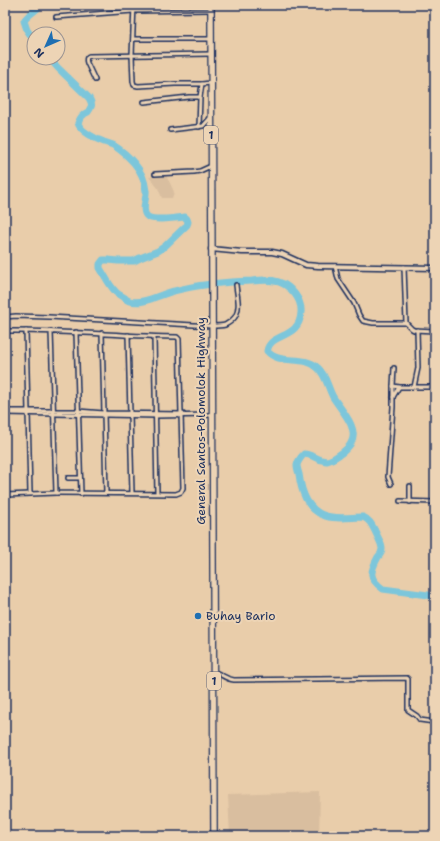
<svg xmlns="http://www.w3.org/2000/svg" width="440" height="841" viewBox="0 0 440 841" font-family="'Shantell Sans',sans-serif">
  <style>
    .built { fill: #d9be9f }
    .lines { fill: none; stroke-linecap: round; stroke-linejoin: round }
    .river { stroke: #7bc6db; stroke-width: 7 }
    .minor-casing { stroke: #1b2f5e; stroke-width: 6 }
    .tertiary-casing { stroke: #1b2f5e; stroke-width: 7 }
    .trunk-casing { stroke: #1b2f5e; stroke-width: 8 }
    .minor { stroke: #edd4b5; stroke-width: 3 }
    .tertiary { stroke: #edd4b5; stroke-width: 4 }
    .trunk { stroke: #edd4b5; stroke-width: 5.5 }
    .poi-dot { fill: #1f6fb2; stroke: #edd4b5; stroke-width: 1.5 }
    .labels { text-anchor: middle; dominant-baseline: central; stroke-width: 4; stroke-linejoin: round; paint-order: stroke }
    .shield { fill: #edd4b5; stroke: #5a6078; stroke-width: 1 }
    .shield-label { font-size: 11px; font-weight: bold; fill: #1b2f5e }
    .street-label { font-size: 12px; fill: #1b2f5e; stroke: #edd4b5 }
    .poi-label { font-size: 12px; fill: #1b2f5e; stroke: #edd4b5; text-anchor: start }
  </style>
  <rect width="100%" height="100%" fill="#e9cdaa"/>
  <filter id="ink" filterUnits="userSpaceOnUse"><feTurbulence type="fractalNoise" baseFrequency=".025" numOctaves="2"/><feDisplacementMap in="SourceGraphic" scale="8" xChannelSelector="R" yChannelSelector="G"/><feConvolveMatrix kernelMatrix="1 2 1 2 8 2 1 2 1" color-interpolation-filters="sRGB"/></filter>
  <g filter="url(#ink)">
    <g class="built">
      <path d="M 166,176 L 170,183 L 174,192 L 172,198 L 162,198 L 158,188 L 149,177 Z"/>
      <path d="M 320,792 L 319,836 L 230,836 L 228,795 Z"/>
    </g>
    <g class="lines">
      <g class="river">
        <path d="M 34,40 L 27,30 L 24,21 C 28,14 36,11 41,5"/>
        <path d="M 49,58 L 58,68 L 89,98 C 93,105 92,106 88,112 C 83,114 80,118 78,123 C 80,131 96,139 104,142 C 107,143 110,144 113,145 C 121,150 128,156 134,163 C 141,171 145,181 146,191 C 147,198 140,212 148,217 C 155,221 177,218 185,217 L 187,219 L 188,222 L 187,225 L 164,247 L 158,251 L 140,258 L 134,261 L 118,261 L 108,260 L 103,260 L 100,264 L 100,268 C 105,276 109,285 115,291 C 117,294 121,296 125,298 C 125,299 129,301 130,301 C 143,305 161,294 174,291 C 199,284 226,282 252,281 C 261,280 270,279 279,282 C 291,286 302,300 301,312 C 300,340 270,332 267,351 C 280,366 304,354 318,368 C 326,375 328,388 333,397 C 340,409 360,428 351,443 C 350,446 346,449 343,452 C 339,455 332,460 327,461 C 319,461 312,454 304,454 C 301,457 298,461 297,465 C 297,467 298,471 299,474 C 301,490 307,509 323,515 C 334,520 351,517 363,517 C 370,520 372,525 375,531 C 377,536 382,543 382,549 C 382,551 380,555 378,557 C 370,572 368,578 383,589 L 428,595 L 435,598"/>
      </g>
      <defs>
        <g id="minor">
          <path d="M 134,5 L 132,55 L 133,81 L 134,85 L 138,86 L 175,84 L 202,84"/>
          <path d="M 56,17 L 133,11 L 211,10"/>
          <path d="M 133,39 L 211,39"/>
          <path d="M 95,80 L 87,63 C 86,60 86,57 89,56 L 211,54"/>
          <path d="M 144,102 L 189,97 L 200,97"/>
          <path d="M 199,127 L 200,97 L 202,84 L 210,83"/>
          <path d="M 170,130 L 203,126 L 211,117"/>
          <path d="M 155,174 L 194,172 L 200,171 L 211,166"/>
          <path d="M 335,266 L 338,279 L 354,303 L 359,315 L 363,321 L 373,323 L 406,323"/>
          <path d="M 404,267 L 406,323 L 412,329 L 414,330 L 435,331"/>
          <path d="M 5,317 L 16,316 L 49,317 L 212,326 C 216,326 221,326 225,325 C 229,323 232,321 235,317 C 241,307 237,296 236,285"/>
          <path d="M 5,331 C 62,330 119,336 177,337 L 179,339 L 183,488 L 181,492 L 176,494 L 56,493 L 51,331"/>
          <path d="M 26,331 L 30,493"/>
          <path d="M 76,332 L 81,494"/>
          <path d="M 102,333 L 106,493"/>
          <path d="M 128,335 L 132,493"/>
          <path d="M 154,337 L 157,493"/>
          <path d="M 394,368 L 393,386 L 399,387 L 435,387"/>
          <path d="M 414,387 L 418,368 L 417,330"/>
          <path d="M 393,397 L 399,387"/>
          <path d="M 5,411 L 78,411 L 104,413 L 183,414"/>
          <path d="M 5,413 L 156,416 L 212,415"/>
          <path d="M 68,478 L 80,478"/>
          <path d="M 391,484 L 388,477 L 393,407 L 393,386"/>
          <path d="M 410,486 L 410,502"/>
          <path d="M 5,495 L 56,493"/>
          <path d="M 400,501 L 435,502"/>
          <path d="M 214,672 C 222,674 225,679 234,680 L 407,678 L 408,679 L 408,710 L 417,716 L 420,720 L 434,722"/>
        </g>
        <path id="tertiary" d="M 211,249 L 242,252 L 272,252 L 282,254 L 306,265 L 318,266 L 435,268"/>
        <path id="trunk" d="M 211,5 L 214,836"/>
      </defs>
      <use href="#minor" class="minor-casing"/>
      <use href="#tertiary" class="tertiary-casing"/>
      <use href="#trunk" class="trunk-casing"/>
      <use href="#minor" class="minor"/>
      <use href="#tertiary" class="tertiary"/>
      <use href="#trunk" class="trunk"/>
    </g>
  </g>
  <circle class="poi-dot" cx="198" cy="616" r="4"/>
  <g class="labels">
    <g class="shield">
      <rect x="204" y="126" width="14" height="18" rx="3"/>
      <rect x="207" y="672" width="14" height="18" rx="3"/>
    </g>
    <g class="shield-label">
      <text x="211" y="135">1</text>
      <text x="214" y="681">1</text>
    </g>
    <g class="street-label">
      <text transform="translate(201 421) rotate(-90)">General Santos-Polomolok Highway</text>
    </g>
    <g class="poi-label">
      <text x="206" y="616">Buhay Bario</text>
    </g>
  </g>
  <rect width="440" height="841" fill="none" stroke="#edd4b5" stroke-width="20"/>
  <rect x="10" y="10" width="420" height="821" fill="none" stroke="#1b2f5e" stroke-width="1.5" filter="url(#ink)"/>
  <g transform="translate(46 46) rotate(225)"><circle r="19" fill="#edd4b5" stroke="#999292"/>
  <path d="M0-3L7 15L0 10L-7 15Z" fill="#1f6fb2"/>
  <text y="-6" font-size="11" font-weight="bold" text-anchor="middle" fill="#1b2f5e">N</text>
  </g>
</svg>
